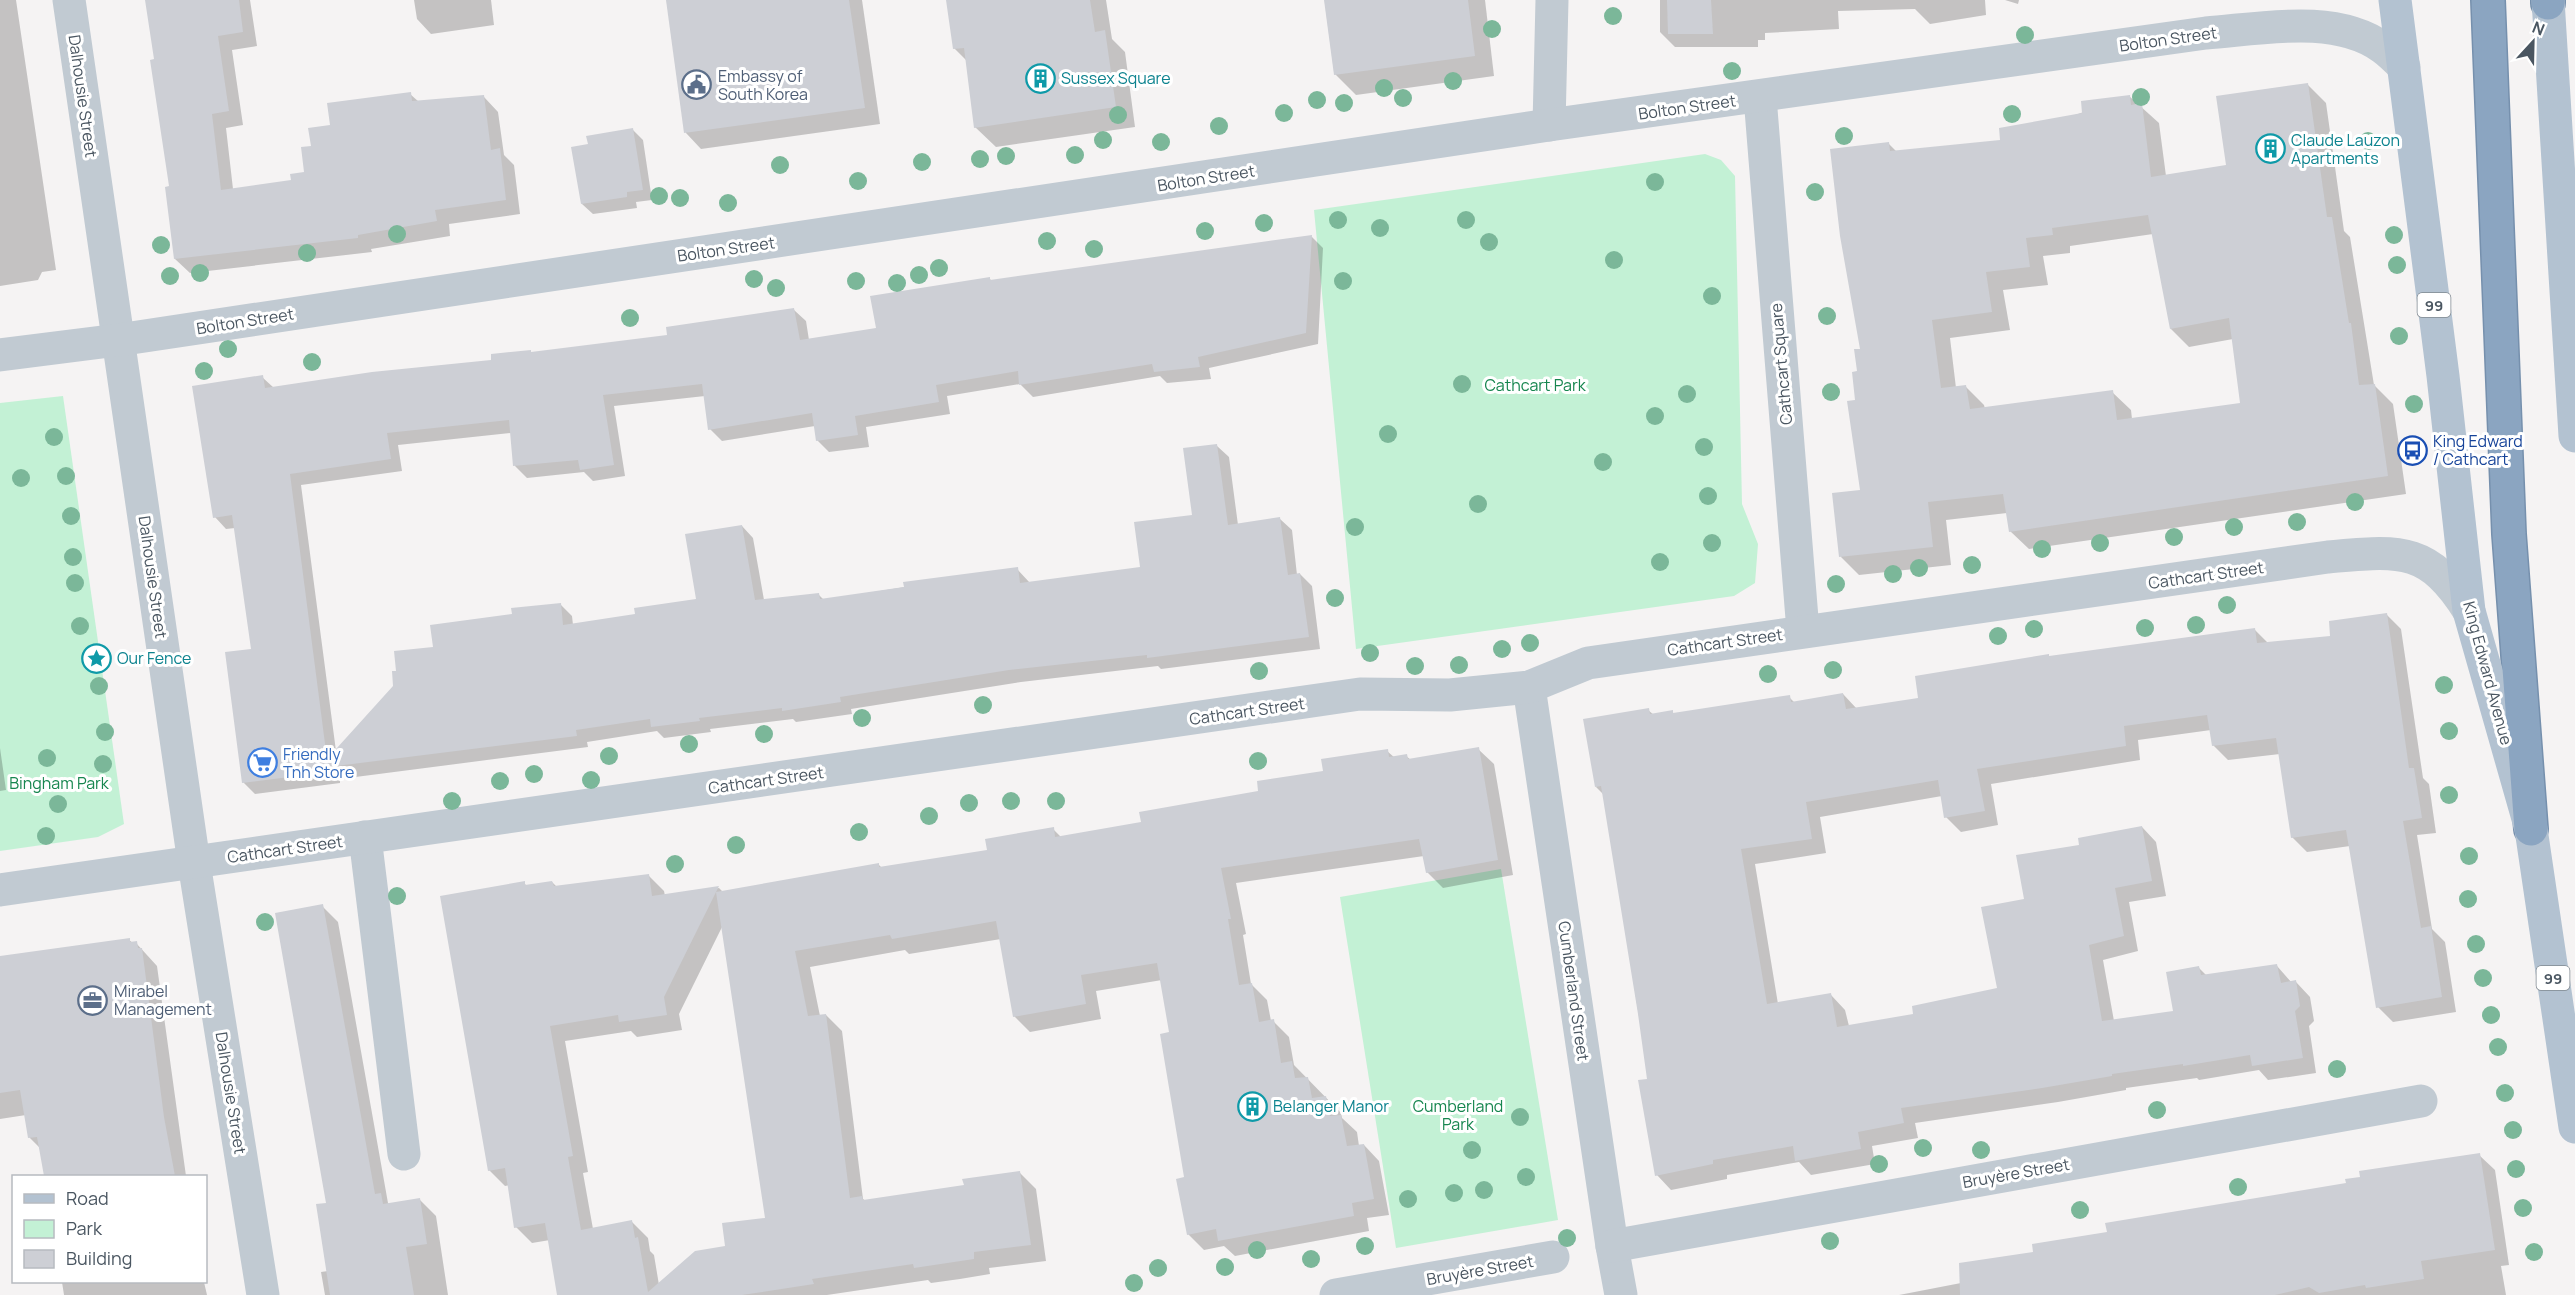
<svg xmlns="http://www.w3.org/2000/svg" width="2575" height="1295" viewBox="0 0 2575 1295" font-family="Manrope,sans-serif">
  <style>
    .green { fill: #c3f1d5 }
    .shadow { fill: #0003; fill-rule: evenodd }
    .building { fill: #cdcfd5; fill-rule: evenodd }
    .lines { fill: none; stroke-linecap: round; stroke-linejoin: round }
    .highway-casing { stroke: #7690ad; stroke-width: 36 }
    .minor { stroke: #c1cad2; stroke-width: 33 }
    .major { stroke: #b3c2d1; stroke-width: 33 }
    .highway { stroke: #8ba5c1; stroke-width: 33 }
    .tree { fill: #7bb799 }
    .labels { text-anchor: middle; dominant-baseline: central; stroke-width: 6; stroke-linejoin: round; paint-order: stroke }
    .shield { fill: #fff; stroke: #808990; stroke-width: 1.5 }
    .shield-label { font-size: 15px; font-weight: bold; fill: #4a5661 }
    .street-label { font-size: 16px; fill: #4a5661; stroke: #fff }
    .service-label { font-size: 16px; fill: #4e5e75; stroke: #fff; text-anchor: start }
    .culture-label { font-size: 16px; fill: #0d838f; stroke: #fff; text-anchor: start }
    .park-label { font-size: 16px; fill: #17864f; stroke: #fff }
    .transit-label { font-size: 16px; fill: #164399; stroke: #fff; text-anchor: start }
    .shop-label { font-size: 16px; fill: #366cbe; stroke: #fff; text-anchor: start }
  </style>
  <rect width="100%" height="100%" fill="#f5f3f3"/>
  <g class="green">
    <path d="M 1705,154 L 1721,160 L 1735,176 L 1742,504 L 1758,544 L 1755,583 L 1734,596 L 1356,649 L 1314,210 Z"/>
    <path d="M 63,396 L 124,824 L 98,837 L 0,851 L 0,403 Z"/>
    <path d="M 1501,869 L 1558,1220 L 1396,1248 L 1340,897 Z"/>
  </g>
  <g class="shadow">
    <path d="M 0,0 L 16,0 L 56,270 L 42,272 L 38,280 L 0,286 Z"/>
    <path d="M 147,0 L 250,0 L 257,46 L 232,50 L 243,125 L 226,128 L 233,189 L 293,182 L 306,173 L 313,147 L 332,126 L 410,94 L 419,102 L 484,97 L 498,112 L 504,155 L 514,165 L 520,214 L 449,224 L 450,236 L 371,249 L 372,252 L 190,273 L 175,259 L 170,187 L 156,60 Z"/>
    <path d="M 414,0 L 491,0 L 494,25 L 431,34 L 417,19 Z"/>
    <path d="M 667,0 L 862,0 L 880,124 L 701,149 L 686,133 Z"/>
    <path d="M 948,0 L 1106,0 L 1112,39 L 1125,52 L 1135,127 L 996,147 L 975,127 L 967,61 L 954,48 Z"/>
    <path d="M 1326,0 L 1485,0 L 1494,76 L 1356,95 L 1335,74 Z"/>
    <path d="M 1660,0 L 1985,0 L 1986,15 L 1930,24 L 1915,9 L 1838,11 L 1839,29 L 1765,33 L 1765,40 L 1758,40 L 1758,47 L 1675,47 L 1660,32 Z"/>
    <path d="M 2005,0 L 2019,0 L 2018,4 Z"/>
    <path d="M 2308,85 L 2326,103 L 2344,231 L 2350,237 L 2374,385 L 2393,404 L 2406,494 L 2029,549 L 2010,531 L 2007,513 L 1946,520 L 1951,565 L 1859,575 L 1841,557 L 1862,491 L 1857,401 L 1859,372 L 1888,143 L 1897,152 L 2002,141 L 2129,96 L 2159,123 L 2166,176 L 2227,167 ZM 2153,234 L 2171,329 L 2189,347 L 2233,339 L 2241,404 L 2132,419 L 2131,410 L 2112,392 L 1985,409 L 1984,405 L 1966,387 L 1956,388 L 1950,338 L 2010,330 L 2003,290 L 2048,285 L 2043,256 L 2070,253 L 2070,246 Z"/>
    <path d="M 632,129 L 643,140 L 652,200 L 636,202 L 637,208 L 593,214 L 582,204 L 589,146 Z"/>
    <path d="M 1312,237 L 1323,248 L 1318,344 L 1209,368 L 1211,379 L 1167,383 L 1160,376 L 1033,397 L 1020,384 L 947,396 L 950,414 L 866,427 L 869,447 L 829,452 L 817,440 L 815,426 L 722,441 L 710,429 L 705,396 L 614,406 L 625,476 L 593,481 L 584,472 L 527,478 L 515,466 L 511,433 L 398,445 L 402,471 L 301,485 L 336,751 L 435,649 L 513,615 L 560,604 L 572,616 L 573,625 L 637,616 L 698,600 L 742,526 L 753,538 L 764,600 L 818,594 L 824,600 L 1017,569 L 1030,583 L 1141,568 L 1193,517 L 1217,446 L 1229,457 L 1238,525 L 1280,519 L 1292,530 L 1297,575 L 1300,574 L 1312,586 L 1320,649 L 1161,669 L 1158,666 L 1021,682 L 851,709 L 852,714 L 796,722 L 793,719 L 710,729 L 711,732 L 664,738 L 657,731 L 587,742 L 588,747 L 340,779 L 340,783 L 255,794 L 243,782 L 252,650 L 235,528 L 226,529 L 215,517 L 262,377 L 274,388 L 493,361 L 530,351 L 532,353 L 669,336 L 794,310 L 806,321 L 809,340 L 877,329 L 989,278 L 992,281 Z"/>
    <path d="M 2386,614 L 2401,629 L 2423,778 L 2429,784 L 2436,833 L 2417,835 L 2432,929 L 2445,942 L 2456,1012 L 2393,1022 L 2378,1007 L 2350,846 L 2307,852 L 2292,837 L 2280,754 L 2228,760 L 2213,745 L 2211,730 L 2138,740 L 2140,760 L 1991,784 L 1998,825 L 1961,832 L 1946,817 L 1942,796 L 1820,817 L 1826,853 L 1755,864 L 1778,1004 L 1831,995 L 1845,1010 L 1849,1026 L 1915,1015 L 1999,989 L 2026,900 L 2080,846 L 2142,827 L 2156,842 L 2166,896 L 2129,902 L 2138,951 L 2103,960 L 2114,1021 L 2175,1012 L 2199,968 L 2207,976 L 2277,966 L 2292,983 L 2296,982 L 2310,997 L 2314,1021 L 2309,1026 L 2316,1073 L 2268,1080 L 2259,1070 L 2199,1080 L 2197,1078 L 2126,1088 L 2126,1090 L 2058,1102 L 1915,1123 L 1918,1138 L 1872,1146 L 1875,1164 L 1811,1175 L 1799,1162 L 1727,1175 L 1727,1179 L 1671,1190 L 1657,1175 L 1649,1080 L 1604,795 L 1596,787 L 1648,710 L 1654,715 L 1672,712 L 1675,714 L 1789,697 L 1795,703 L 1843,694 L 1857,709 L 1920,699 L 2051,658 L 2254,629 L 2269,644 L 2331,637 Z"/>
    <path d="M 0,748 L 6,790 L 0,791 Z"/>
    <path d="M 1478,749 L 1494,764 L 1513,875 L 1443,888 L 1427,872 L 1424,856 L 1236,883 L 1246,934 L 1243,935 L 1251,984 L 1267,1000 L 1271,1021 L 1273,1021 L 1289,1037 L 1294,1065 L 1341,1113 L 1342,1118 L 1357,1132 L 1359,1146 L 1364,1145 L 1379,1161 L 1389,1215 L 1367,1218 L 1369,1231 L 1235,1256 L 1224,1246 L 1204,1250 L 1188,1234 L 1186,1178 L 1171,1033 L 1162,980 L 1096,991 L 1101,1019 L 1030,1032 L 1014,1016 L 1001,939 L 909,954 L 905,950 L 810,967 L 820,1016 L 826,1015 L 842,1031 L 863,1199 L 866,1201 L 965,1186 L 1020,1173 L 1036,1189 L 1046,1261 L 989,1268 L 990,1274 L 960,1279 L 931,1283 L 928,1280 L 827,1295 L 559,1295 L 550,1240 L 532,1243 L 516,1227 L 510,1185 L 505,1186 L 489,1170 L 524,883 L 527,886 L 552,882 L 557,887 L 648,875 L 664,891 L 665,896 L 719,888 L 723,892 L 878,864 L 882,868 L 989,851 L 1053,829 L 1062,838 L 1143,823 L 1260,793 L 1387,751 L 1395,758 L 1406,756 L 1411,760 ZM 723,925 L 766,1219 L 727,1247 L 659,1285 L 654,1255 L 650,1251 L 648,1238 L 632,1222 L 593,1229 L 583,1173 L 588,1172 L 565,1041 L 631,1031 L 637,1037 L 682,1030 L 679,1014 Z"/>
    <path d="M 322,906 L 338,922 L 388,1203 L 390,1205 L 420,1200 L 436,1216 L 448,1295 L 325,1295 L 321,1272 L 328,1271 Z"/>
    <path d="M 129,940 L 133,943 L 136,943 L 157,966 L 186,1176 L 45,1176 L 41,1149 L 29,1137 L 26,1115 L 0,1119 L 0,979 Z"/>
    <path d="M 2479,1155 L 2495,1170 L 2509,1265 L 2501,1266 L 2506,1295 L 1899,1295 L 1961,1283 L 2035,1254 L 2108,1233 L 2348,1184 Z"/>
    <path d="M 62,1282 L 204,1282 L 207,1295 L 64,1295 Z"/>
  </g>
  <g class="building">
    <path d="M 145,0 L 239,0 L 243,32 L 218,36 L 229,111 L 212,114 L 221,190 L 291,180 L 290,174 L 304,172 L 301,147 L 311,146 L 308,128 L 330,125 L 327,103 L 411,92 L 412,101 L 484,95 L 491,150 L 500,148 L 506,200 L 435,210 L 437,221 L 358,235 L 358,238 L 174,259 L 165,187 L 169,186 L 150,60 L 154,59 Z"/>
    <path d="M 666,0 L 849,0 L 865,108 L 684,133 Z"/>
    <path d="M 946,0 L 1090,0 L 1095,32 L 1105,30 L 1116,107 L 974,128 L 964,48 L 953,49 Z"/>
    <path d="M 1324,0 L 1468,0 L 1475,56 L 1334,75 Z"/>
    <path d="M 1667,0 L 1711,0 L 1713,34 L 1668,34 Z"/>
    <path d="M 2308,83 L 2327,217 L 2332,217 L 2349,323 L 2351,323 L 2359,385 L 2375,384 L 2388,476 L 2009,532 L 2003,494 L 1928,502 L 1933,547 L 1839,557 L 1832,493 L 1860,490 L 1847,401 L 1855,400 L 1852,372 L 1857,371 L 1854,349 L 1860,349 L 1840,236 L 1830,149 L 1889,142 L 1890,151 L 2000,140 L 1999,128 L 2082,113 L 2081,101 L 2130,95 L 2131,105 L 2142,103 L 2151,177 L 2226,165 L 2216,96 ZM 2148,215 L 2170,329 L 2229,318 L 2240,403 L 2117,420 L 2113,390 L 1970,409 L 1966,385 L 1941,388 L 1932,320 L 1992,312 L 1986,272 L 2030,267 L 2026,238 L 2053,235 L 2052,228 Z"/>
    <path d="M 633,128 L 643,190 L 627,192 L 627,197 L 581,204 L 571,147 L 588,144 L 586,136 Z"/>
    <path d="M 1312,235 L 1306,333 L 1198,357 L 1200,367 L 1154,372 L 1152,364 L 1019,385 L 1018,371 L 936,385 L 939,402 L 855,416 L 858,435 L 816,441 L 812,413 L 708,430 L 702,384 L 603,395 L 614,465 L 580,470 L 578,460 L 513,466 L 509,420 L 387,433 L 391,459 L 290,474 L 327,759 L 393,686 L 392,671 L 396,671 L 394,651 L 433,647 L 430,625 L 512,614 L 511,608 L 561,603 L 563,625 L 635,614 L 634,608 L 696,599 L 685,534 L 742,525 L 755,600 L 819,593 L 820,599 L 904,587 L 903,582 L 1018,567 L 1020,583 L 1140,567 L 1134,522 L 1192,515 L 1183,448 L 1217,444 L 1228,525 L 1280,517 L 1288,575 L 1300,573 L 1309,637 L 1147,658 L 1147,655 L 1009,670 L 840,697 L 841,702 L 782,711 L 782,708 L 699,718 L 700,721 L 651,727 L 650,719 L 576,730 L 577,736 L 328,767 L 329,772 L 242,783 L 225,652 L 251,649 L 232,515 L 213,518 L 192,386 L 263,375 L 265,388 L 372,372 L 491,360 L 491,354 L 531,350 L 531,352 L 667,335 L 666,327 L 794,308 L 800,340 L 876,328 L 870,296 L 990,277 L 990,280 Z"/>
    <path d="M 2387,613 L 2409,768 L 2414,768 L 2422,818 L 2403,821 L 2421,928 L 2431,926 L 2442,997 L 2376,1008 L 2346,830 L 2291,838 L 2276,738 L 2212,746 L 2207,715 L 2124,726 L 2126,746 L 1977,769 L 1985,811 L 1944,818 L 1938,780 L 1806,802 L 1812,839 L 1741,849 L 1767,1004 L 1831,993 L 1837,1027 L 1913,1014 L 1912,1006 L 1997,988 L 1981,907 L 2024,899 L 2016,855 L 2079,845 L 2078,838 L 2142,826 L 2152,881 L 2115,888 L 2124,936 L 2089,945 L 2102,1021 L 2173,1011 L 2166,972 L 2199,966 L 2201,975 L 2277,964 L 2281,983 L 2296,980 L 2300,1006 L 2295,1011 L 2303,1058 L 2252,1066 L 2250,1055 L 2183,1066 L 2183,1064 L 2112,1074 L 2112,1076 L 2042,1088 L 1901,1108 L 1904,1123 L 1858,1132 L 1861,1149 L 1795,1161 L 1793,1146 L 1713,1160 L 1713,1164 L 1655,1176 L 1638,1080 L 1647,1079 L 1638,1014 L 1601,786 L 1595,787 L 1583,719 L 1649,708 L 1650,714 L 1673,710 L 1673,713 L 1790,695 L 1791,702 L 1843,693 L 1846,709 L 1918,698 L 1915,676 L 2049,654 L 2049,656 L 2255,628 L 2257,643 L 2330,636 L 2329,621 Z"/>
    <path d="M 1479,747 L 1498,860 L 1426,873 L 1419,839 L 1221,868 L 1231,919 L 1228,919 L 1239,985 L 1252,983 L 1259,1022 L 1274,1019 L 1281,1063 L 1292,1061 L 1295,1078 L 1308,1077 L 1312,1098 L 1326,1096 L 1330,1116 L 1341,1115 L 1347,1146 L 1364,1144 L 1374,1199 L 1352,1203 L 1354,1216 L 1218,1241 L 1216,1229 L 1187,1235 L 1176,1179 L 1184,1177 L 1160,1034 L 1169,1032 L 1157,963 L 1081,975 L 1086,1004 L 1013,1017 L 996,921 L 892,939 L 890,935 L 795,951 L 808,1016 L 826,1014 L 850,1198 L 862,1196 L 863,1200 L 964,1185 L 962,1179 L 1020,1171 L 1031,1245 L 974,1252 L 974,1259 L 914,1268 L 913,1264 L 812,1279 L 814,1284 L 742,1295 L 557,1295 L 545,1223 L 514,1228 L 505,1168 L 488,1171 L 440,896 L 525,881 L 525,885 L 552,881 L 554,886 L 649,874 L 652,896 L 719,886 L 664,997 L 667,1015 L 619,1022 L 618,1015 L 550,1026 L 573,1156 L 568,1157 L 581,1230 L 632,1220 L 635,1238 L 638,1237 L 648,1292 L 695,1251 L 725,1246 L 722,1223 L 765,1218 L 716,892 L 879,863 L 879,867 L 987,850 L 985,839 L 1054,827 L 1055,837 L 1141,822 L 1139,812 L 1258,791 L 1257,781 L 1323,771 L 1321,759 L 1388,749 L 1389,757 L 1407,754 L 1408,759 Z"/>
    <path d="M 323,904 L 375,1194 L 381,1193 L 383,1204 L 420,1198 L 427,1244 L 406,1247 L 414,1295 L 330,1295 L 316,1204 L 326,1203 L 275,913 Z"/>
    <path d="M 130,938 L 130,942 L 137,941 L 138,948 L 142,948 L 164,1117 L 175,1176 L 44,1176 L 37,1137 L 28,1138 L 20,1090 L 0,1093 L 0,956 Z"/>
    <path d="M 2480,1153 L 2495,1250 L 2421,1261 L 2424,1279 L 2366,1288 L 2365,1285 L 2319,1293 L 2309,1287 L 2275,1295 L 1960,1295 L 1959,1263 L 2033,1252 L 2032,1244 L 2107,1232 L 2105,1223 L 2346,1183 L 2345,1179 L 2360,1177 L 2359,1171 Z"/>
  </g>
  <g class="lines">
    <defs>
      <g id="highway">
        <path d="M 2488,0 L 2509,534 L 2531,829"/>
        <path d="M 2548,0 L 2548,3"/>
      </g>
    </defs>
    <use href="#highway" class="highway-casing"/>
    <g class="minor">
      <path d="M 69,0 L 194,863 L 263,1295"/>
      <path d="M 1760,97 L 1803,631"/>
      <path d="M 1549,125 L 1552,0"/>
      <path d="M 0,355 L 118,340 L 1549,125 L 2206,33 C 2260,29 2336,13 2383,48 C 2390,53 2397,60 2404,67"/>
      <path d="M 1529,687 L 1612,1246 L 1621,1295"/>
      <path d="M 365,837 L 404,1154"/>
      <path d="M 0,890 L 1360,694 L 1450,695 L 1529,687 L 1588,663 L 2328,557 C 2398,551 2428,545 2469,611"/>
      <path d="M 1612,1246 L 2421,1101"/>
      <path d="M 1336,1295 L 1553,1257"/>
    </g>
    <g class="major">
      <path d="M 2395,0 L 2443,376 L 2469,611 L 2531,829 L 2575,1127"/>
      <path d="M 2548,0 L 2575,436"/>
    </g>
    <use href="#highway" class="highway"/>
  </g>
  <g class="tree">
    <circle cx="1613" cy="16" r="9"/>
    <circle cx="1492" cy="29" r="9"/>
    <circle cx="2025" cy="35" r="9"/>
    <circle cx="1732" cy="71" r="9"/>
    <circle cx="1453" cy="81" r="9"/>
    <circle cx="1384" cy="88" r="9"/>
    <circle cx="2141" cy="97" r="9"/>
    <circle cx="1403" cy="98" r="9"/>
    <circle cx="1317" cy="100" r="9"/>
    <circle cx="1344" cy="103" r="9"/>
    <circle cx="1284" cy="113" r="9"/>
    <circle cx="2012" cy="114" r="9"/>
    <circle cx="1118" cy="115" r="9"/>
    <circle cx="1219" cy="126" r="9"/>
    <circle cx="1844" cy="136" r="9"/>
    <circle cx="1103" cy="140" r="9"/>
    <circle cx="2368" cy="141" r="9"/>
    <circle cx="1161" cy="142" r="9"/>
    <circle cx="1075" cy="155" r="9"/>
    <circle cx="1006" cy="156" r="9"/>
    <circle cx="980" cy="159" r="9"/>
    <circle cx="922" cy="162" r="9"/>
    <circle cx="780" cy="165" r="9"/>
    <circle cx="858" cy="181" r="9"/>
    <circle cx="1655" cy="182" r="9"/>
    <circle cx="1815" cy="192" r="9"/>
    <circle cx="659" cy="196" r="9"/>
    <circle cx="680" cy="198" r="9"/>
    <circle cx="728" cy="203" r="9"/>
    <circle cx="1338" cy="220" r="9"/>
    <circle cx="1466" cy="220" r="9"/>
    <circle cx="1264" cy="223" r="9"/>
    <circle cx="1380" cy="228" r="9"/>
    <circle cx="1205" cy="231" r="9"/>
    <circle cx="397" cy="234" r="9"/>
    <circle cx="2394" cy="235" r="9"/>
    <circle cx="1047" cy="241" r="9"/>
    <circle cx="1489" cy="242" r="9"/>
    <circle cx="161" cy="245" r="9"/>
    <circle cx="1094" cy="249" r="9"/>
    <circle cx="307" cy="253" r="9"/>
    <circle cx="1614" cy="260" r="9"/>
    <circle cx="2397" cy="265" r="9"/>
    <circle cx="939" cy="268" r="9"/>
    <circle cx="200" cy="273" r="9"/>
    <circle cx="919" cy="275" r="9"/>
    <circle cx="170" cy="276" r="9"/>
    <circle cx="754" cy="279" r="9"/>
    <circle cx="856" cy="281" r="9"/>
    <circle cx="1343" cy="281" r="9"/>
    <circle cx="897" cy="283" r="9"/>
    <circle cx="776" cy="288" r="9"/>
    <circle cx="1712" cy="296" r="9"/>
    <circle cx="1827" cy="316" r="9"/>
    <circle cx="630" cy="318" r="9"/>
    <circle cx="2399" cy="336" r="9"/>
    <circle cx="228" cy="349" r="9"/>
    <circle cx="312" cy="362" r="9"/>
    <circle cx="204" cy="371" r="9"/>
    <circle cx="1462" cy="384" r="9"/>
    <circle cx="1831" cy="392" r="9"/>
    <circle cx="1687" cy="394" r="9"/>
    <circle cx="2414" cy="404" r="9"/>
    <circle cx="1655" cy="416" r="9"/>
    <circle cx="1388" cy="434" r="9"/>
    <circle cx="54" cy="437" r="9"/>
    <circle cx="1704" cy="447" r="9"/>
    <circle cx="1603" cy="462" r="9"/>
    <circle cx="66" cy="476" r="9"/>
    <circle cx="21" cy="478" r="9"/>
    <circle cx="1708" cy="496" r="9"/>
    <circle cx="2355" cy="502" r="9"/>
    <circle cx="1478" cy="504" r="9"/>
    <circle cx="71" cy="516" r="9"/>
    <circle cx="2297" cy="522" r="9"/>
    <circle cx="1355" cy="527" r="9"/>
    <circle cx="2234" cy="527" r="9"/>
    <circle cx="2174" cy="537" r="9"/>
    <circle cx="1712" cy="543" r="9"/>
    <circle cx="2100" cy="543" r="9"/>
    <circle cx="2042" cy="549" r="9"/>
    <circle cx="73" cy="557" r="9"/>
    <circle cx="1660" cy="562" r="9"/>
    <circle cx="1972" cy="565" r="9"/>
    <circle cx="1919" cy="568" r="9"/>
    <circle cx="1893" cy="574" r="9"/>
    <circle cx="75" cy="583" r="9"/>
    <circle cx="1836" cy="584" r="9"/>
    <circle cx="1335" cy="598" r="9"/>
    <circle cx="2227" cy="605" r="9"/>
    <circle cx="2196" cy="625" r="9"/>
    <circle cx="80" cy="626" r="9"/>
    <circle cx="2145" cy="628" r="9"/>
    <circle cx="2034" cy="629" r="9"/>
    <circle cx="1998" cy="636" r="9"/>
    <circle cx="1530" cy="643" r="9"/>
    <circle cx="1502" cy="649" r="9"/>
    <circle cx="1370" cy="653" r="9"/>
    <circle cx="1459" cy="665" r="9"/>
    <circle cx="1415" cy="666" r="9"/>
    <circle cx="1833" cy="670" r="9"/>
    <circle cx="1259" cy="671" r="9"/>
    <circle cx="1768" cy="674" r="9"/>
    <circle cx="2444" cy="685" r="9"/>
    <circle cx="99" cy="686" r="9"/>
    <circle cx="983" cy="705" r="9"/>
    <circle cx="862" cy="718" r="9"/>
    <circle cx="2449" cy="731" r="9"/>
    <circle cx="105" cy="732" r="9"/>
    <circle cx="764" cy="734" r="9"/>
    <circle cx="689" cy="744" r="9"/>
    <circle cx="609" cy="756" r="9"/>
    <circle cx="47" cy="758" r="9"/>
    <circle cx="1258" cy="761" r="9"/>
    <circle cx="103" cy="764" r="9"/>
    <circle cx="534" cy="774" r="9"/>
    <circle cx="591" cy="780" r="9"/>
    <circle cx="500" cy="781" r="9"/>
    <circle cx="2449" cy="795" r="9"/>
    <circle cx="452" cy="801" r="9"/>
    <circle cx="1011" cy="801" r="9"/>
    <circle cx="1056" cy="801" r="9"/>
    <circle cx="969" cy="803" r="9"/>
    <circle cx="58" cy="804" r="9"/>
    <circle cx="929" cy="816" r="9"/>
    <circle cx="859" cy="832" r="9"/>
    <circle cx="46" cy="836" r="9"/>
    <circle cx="736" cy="845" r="9"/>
    <circle cx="2469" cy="856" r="9"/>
    <circle cx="675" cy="864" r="9"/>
    <circle cx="397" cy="896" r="9"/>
    <circle cx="2468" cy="899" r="9"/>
    <circle cx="265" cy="922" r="9"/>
    <circle cx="2476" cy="944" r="9"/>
    <circle cx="2483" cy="978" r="9"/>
    <circle cx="2491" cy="1015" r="9"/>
    <circle cx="2498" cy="1047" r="9"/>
    <circle cx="2337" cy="1069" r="9"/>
    <circle cx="2505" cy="1093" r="9"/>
    <circle cx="2157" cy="1110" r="9"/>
    <circle cx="1520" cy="1117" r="9"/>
    <circle cx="2513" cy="1130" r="9"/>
    <circle cx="1923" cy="1148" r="9"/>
    <circle cx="1472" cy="1150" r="9"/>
    <circle cx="1981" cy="1150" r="9"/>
    <circle cx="1879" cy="1164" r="9"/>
    <circle cx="2516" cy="1169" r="9"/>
    <circle cx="1526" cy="1177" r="9"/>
    <circle cx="2238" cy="1187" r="9"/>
    <circle cx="1484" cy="1190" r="9"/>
    <circle cx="1454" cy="1193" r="9"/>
    <circle cx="1408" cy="1199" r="9"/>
    <circle cx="2523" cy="1208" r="9"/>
    <circle cx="2080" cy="1210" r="9"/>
    <circle cx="1567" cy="1238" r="9"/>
    <circle cx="1830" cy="1241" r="9"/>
    <circle cx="1365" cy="1246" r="9"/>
    <circle cx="1257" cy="1250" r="9"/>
    <circle cx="2534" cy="1252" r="9"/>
    <circle cx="1311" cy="1259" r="9"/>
    <circle cx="1225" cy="1267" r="9"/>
    <circle cx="1158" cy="1268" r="9"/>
    <circle cx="1134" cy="1283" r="9"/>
  </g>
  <defs>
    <symbol id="building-ring" viewBox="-11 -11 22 22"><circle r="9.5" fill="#fff" stroke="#0f9aa8" stroke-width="1.5"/><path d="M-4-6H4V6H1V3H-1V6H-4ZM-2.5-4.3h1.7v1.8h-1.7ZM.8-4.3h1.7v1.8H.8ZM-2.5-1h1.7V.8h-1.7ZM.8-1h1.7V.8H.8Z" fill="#0f9aa8"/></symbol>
    <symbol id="civic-ring" viewBox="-11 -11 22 22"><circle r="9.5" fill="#fff" stroke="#5c6f8a" stroke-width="1.5"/><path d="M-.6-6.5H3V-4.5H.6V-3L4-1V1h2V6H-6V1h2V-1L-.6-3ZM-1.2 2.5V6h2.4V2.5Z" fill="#5c6f8a"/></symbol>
    <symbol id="bus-ring" viewBox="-11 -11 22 22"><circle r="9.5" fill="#fff" stroke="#1a4fb4" stroke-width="1.5"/><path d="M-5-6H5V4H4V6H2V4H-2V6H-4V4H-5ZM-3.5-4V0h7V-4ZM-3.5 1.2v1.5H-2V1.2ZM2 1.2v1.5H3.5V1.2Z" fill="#1a4fb4"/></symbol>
    <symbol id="sight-ring" viewBox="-11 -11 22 22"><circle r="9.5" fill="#fff" stroke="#0f9aa8" stroke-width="1.5"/><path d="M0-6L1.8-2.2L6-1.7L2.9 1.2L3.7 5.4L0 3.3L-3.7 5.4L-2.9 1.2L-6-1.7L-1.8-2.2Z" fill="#0f9aa8"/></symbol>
    <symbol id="supermarket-ring" viewBox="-11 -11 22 22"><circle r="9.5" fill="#fff" stroke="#3f7fe0" stroke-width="1.5"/><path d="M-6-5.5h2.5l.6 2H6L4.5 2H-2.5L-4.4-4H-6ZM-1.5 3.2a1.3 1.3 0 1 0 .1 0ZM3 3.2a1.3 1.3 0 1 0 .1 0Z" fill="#3f7fe0"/></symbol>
    <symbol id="office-ring" viewBox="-11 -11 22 22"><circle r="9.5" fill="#fff" stroke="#5c6f8a" stroke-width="1.5"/><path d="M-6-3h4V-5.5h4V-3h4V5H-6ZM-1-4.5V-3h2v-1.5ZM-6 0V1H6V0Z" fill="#5c6f8a"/></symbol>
  </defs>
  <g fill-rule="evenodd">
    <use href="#building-ring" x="1024" y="62" width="33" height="33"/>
    <use href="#civic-ring" x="680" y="68" width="33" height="33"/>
    <use href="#building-ring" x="2254" y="132" width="33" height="33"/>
    <use href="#bus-ring" x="2396" y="434" width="33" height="33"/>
    <use href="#sight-ring" x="80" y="642" width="33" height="33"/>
    <use href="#supermarket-ring" x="246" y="746" width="33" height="33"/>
    <use href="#office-ring" x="76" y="984" width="33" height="33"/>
    <use href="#building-ring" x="1236" y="1090" width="33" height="33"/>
  </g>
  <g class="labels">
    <g class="shield">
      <rect x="2417.5" y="293" width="33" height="24" rx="4.5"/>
      <rect x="2536.5" y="966" width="33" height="24" rx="4.5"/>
    </g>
    <g class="shield-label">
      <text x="2434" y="305">99</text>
      <text x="2553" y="978">99</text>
    </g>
    <g class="street-label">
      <text transform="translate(2168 39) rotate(-8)">Bolton Street</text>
      <text transform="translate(83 96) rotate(82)">Dalhousie Street</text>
      <text transform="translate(1687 107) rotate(-8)">Bolton Street</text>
      <text transform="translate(1206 178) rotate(-9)">Bolton Street</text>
      <text transform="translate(726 249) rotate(-8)">Bolton Street</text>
      <text transform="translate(245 321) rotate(-9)">Bolton Street</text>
      <text transform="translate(1781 364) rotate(-95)">Cathcart Square</text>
      <text transform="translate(2206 575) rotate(-8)">Cathcart Street</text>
      <text transform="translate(153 577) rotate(82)">Dalhousie Street</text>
      <text transform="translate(1725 642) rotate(-8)">Cathcart Street</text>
      <text transform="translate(2488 673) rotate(75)">King Edward Avenue</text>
      <text transform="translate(1247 711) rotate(-8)">Cathcart Street</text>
      <text transform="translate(766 780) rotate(-8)">Cathcart Street</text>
      <text transform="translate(285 849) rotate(-8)">Cathcart Street</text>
      <text transform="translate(1574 991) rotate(82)">Cumberland Street</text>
      <text transform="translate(231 1093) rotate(81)">Dalhousie Street</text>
      <text transform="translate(2016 1173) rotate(-10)">Bruyère Street</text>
      <text transform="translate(1480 1270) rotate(-10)">Bruyère Street</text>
    </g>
    <g class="service-label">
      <text x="718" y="76">Embassy of<tspan x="718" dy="18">South Korea</tspan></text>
      <text x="114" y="991">Mirabel<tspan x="114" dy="18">Management</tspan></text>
    </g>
    <g class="culture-label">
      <text x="1061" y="78">Sussex Square</text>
      <text x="2291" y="140">Claude Lauzon<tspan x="2291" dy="18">Apartments</tspan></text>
      <text x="117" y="658">Our Fence</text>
      <text x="1273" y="1106">Belanger Manor</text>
    </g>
    <g class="park-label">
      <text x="1535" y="385">Cathcart Park</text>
      <text x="59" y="783">Bingham Park</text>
      <text x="1458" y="1106">Cumberland<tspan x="1458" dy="18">Park</tspan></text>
    </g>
    <g class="transit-label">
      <text x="2433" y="441">King Edward<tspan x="2433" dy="18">/ Cathcart</tspan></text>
    </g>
    <g class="shop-label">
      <text x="283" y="754">Friendly<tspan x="283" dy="18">Tnh Store</tspan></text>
    </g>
  </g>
  <rect x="12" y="1175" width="195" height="108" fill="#ffffff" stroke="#b7bbc0" stroke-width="1.5"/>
  <rect x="24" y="1194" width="30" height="9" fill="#b3c2d1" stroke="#b7bbc0" stroke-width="1.5"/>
  <text x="66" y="1205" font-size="18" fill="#4a5661">Road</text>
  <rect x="24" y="1220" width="30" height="18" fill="#c3f1d5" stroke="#b7bbc0" stroke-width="1.5"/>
  <text x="66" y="1235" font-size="18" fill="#4a5661">Park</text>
  <rect x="24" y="1250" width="30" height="18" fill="#cdcfd5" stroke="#b7bbc0" stroke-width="1.5"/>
  <text x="66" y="1265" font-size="18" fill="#4a5661">Building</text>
  <g transform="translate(2533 42) rotate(22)" stroke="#ffffff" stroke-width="4.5" paint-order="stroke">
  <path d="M0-4.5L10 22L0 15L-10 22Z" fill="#4a5661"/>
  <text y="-9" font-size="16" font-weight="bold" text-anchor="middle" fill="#4a5661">N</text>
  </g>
</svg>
